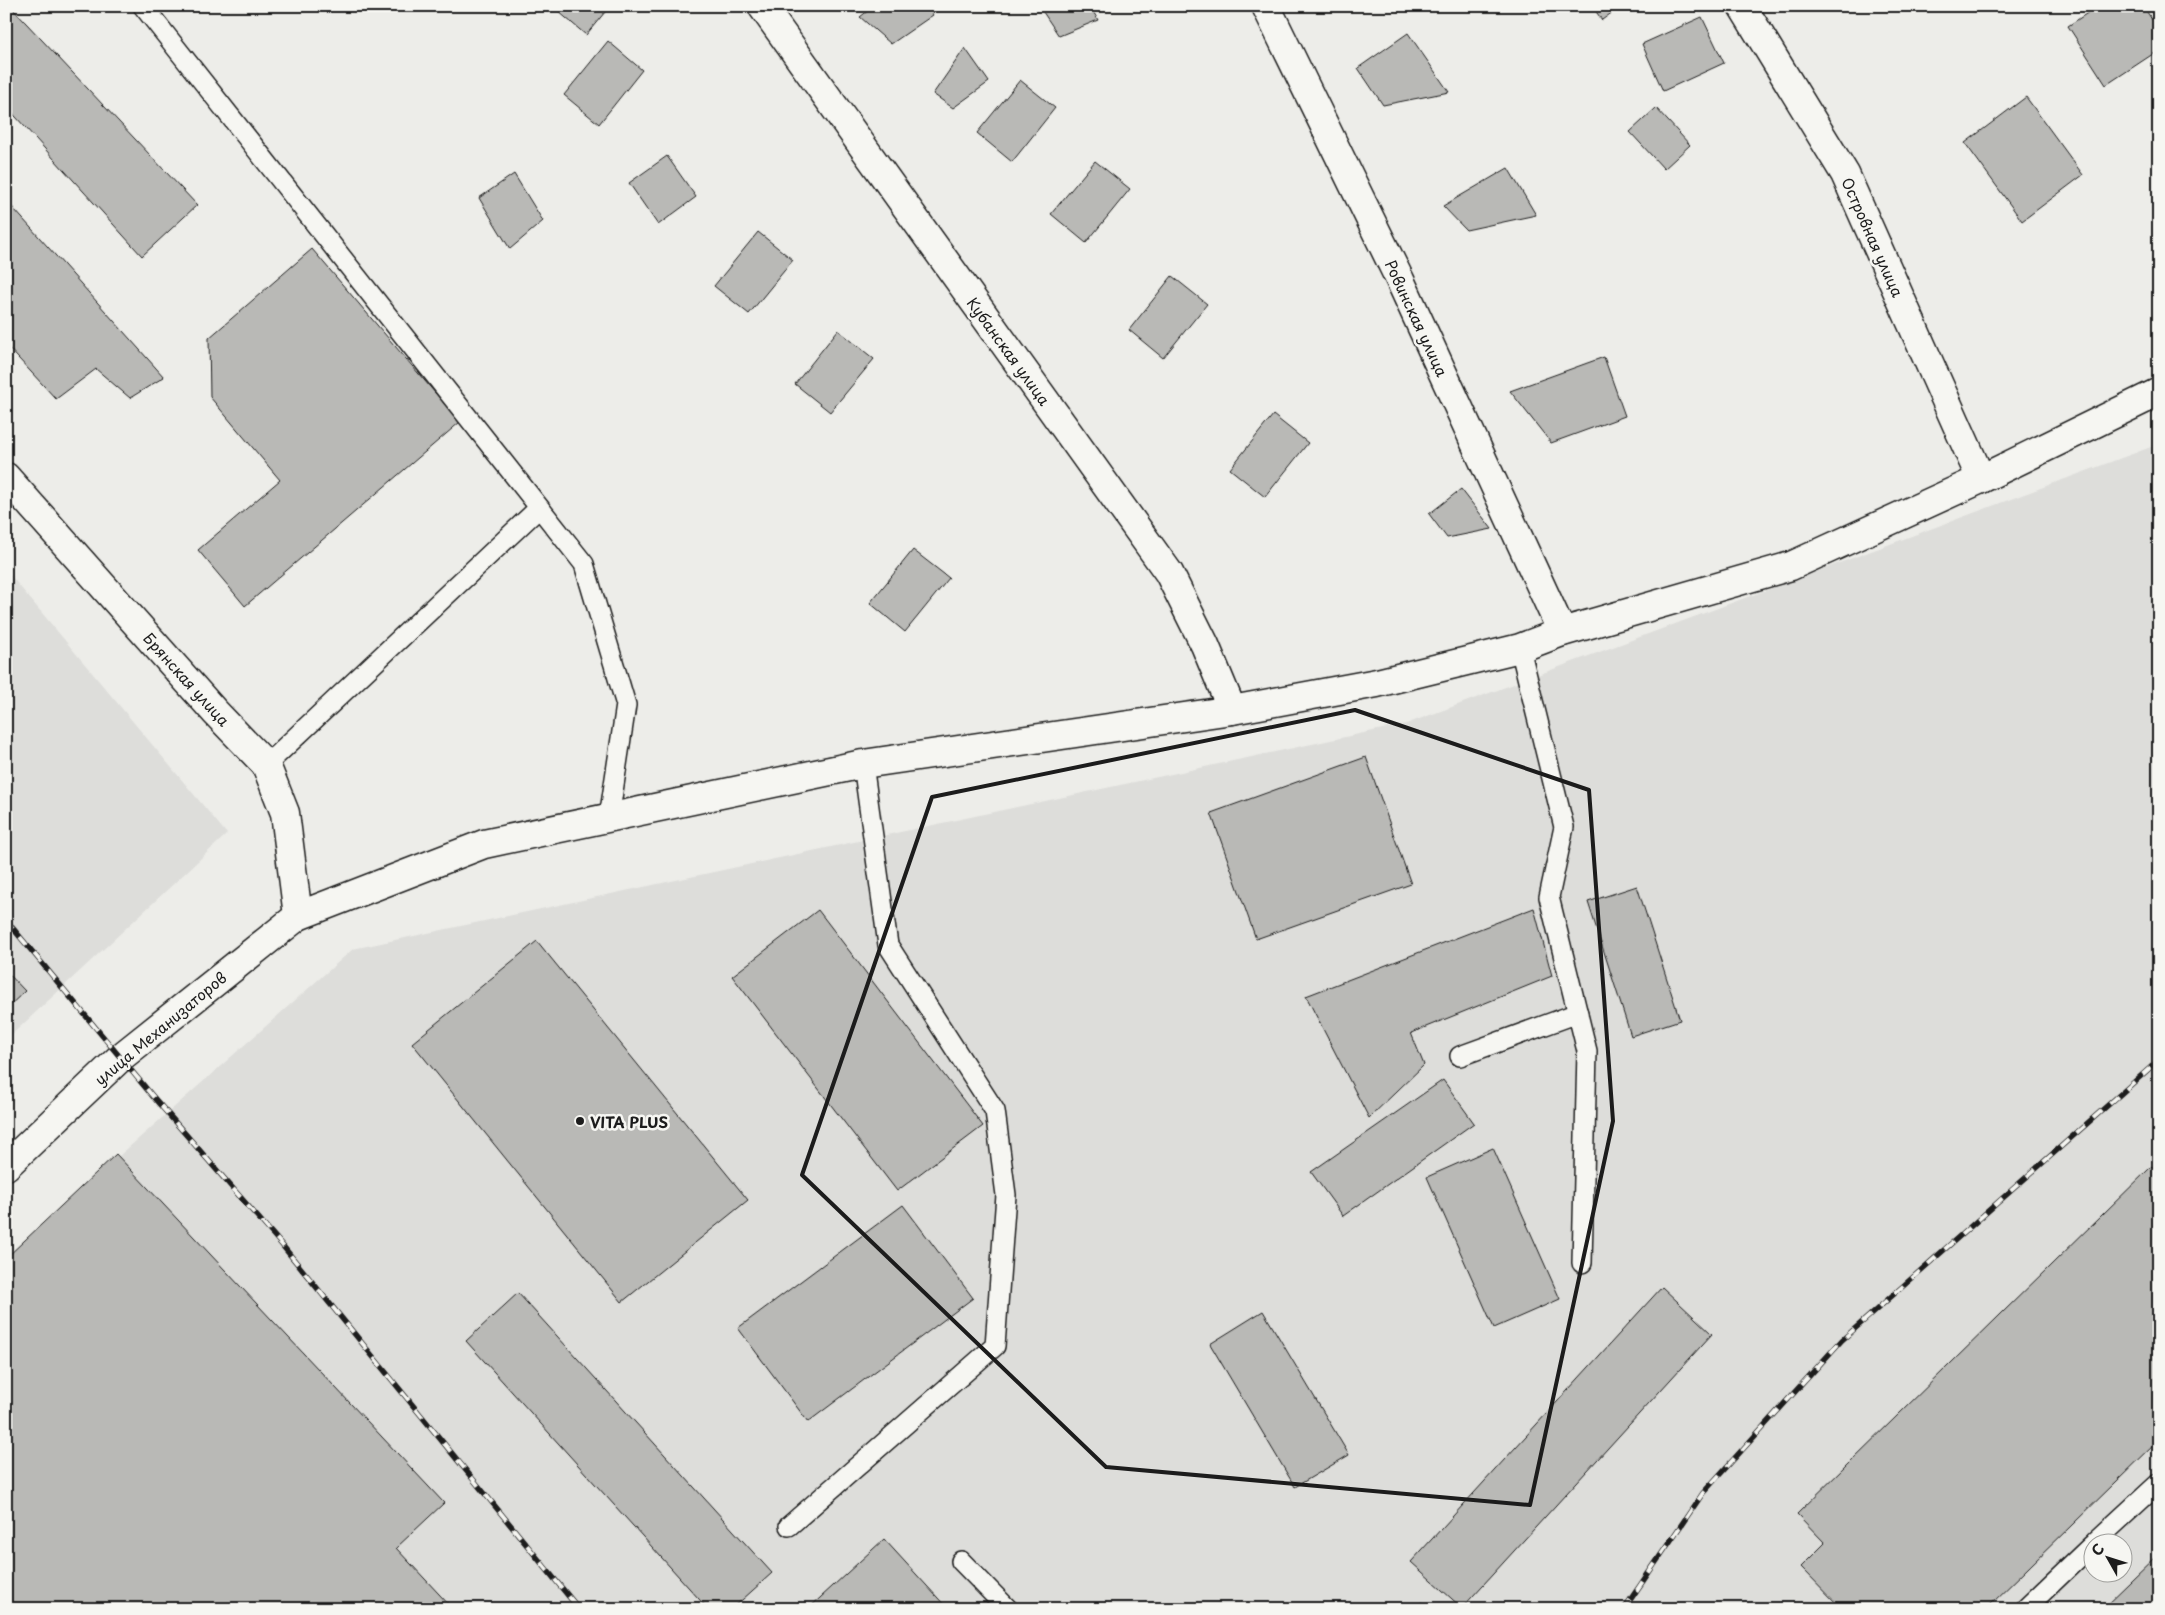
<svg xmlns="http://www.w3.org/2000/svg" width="2165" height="1615" viewBox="0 0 2165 1615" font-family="'Playpen Sans',sans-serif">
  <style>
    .built { fill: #ddddda; fill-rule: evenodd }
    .building { fill: #b9b9b6; stroke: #1c1c1c }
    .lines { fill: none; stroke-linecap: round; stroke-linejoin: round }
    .lane-casing { stroke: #1c1c1c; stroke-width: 22 }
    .street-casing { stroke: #1c1c1c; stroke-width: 31 }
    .secondary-casing { stroke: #1c1c1c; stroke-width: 31 }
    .lane { stroke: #f6f6f2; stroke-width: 19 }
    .street { stroke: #f6f6f2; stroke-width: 28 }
    .secondary { stroke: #f6f6f2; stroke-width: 28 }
    .rail-casing { stroke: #1c1c1c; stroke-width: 5.5 }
    .rail { stroke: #f6f6f2; stroke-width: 4; stroke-dasharray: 11; stroke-linecap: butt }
    .marked { fill: none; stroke: #1c1c1c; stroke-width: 4; stroke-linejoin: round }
    .poi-dot { fill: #1c1c1c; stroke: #f6f6f2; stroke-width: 2 }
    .labels { text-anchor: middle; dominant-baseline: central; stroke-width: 5; stroke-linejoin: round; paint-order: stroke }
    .street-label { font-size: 15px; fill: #1c1c1c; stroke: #f6f6f2 }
    .poi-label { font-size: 15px; font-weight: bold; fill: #1c1c1c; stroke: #f6f6f2; text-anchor: start }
  </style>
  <rect width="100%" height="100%" fill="#edede9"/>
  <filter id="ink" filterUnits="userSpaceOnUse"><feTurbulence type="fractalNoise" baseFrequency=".02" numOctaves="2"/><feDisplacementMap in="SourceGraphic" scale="10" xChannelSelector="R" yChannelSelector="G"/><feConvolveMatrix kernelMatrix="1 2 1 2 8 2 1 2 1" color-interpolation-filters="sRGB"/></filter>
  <g filter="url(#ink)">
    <g class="built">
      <path d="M 2159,444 L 2159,1609 L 6,1609 L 6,1256 L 353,949 L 1406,724 ZM 2092,1542 L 2122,1542 L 2122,1572 L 2092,1572 Z"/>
      <path d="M 6,570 L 227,834 L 6,1040 Z"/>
    </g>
    <g class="building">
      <path d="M 6,6 L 10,6 L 197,205 L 142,256 L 6,106 Z"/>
      <path d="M 552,6 L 610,6 L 586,35 Z"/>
      <path d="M 874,6 L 927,6 L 933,15 L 891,44 L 860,17 Z"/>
      <path d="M 1039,6 L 1090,6 L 1098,20 L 1059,36 Z"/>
      <path d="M 1592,6 L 1621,6 L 1602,20 Z"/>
      <path d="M 2098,6 L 2143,6 L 2159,30 L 2159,50 L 2106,85 L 2068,26 Z"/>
      <path d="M 1702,17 L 1724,63 L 1663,91 L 1642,44 Z"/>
      <path d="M 1408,33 L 1449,92 L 1383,105 L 1358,68 Z"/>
      <path d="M 608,41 L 642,70 L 599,124 L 564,95 Z"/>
      <path d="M 965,48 L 989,82 L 953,108 L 933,94 Z"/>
      <path d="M 1020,80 L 1055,108 L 1012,162 L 977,133 Z"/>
      <path d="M 2026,97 L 2083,175 L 2022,221 L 1965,143 Z"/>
      <path d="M 1656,108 L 1690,145 L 1664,169 L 1630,132 Z"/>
      <path d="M 667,156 L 696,197 L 658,225 L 629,183 Z"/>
      <path d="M 1095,161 L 1130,189 L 1086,243 L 1051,214 Z"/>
      <path d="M 1508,168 L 1536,215 L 1466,230 L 1443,206 Z"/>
      <path d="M 514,174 L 543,221 L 510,249 L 479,198 Z"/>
      <path d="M 6,200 L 164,377 L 130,398 L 96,369 L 56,399 L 6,345 Z"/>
      <path d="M 758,232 L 793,260 L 749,314 L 714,286 Z"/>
      <path d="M 312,249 L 460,422 L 245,606 L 198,550 L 280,480 L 210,397 L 209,338 Z"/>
      <path d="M 1172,276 L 1207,304 L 1163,358 L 1129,330 Z"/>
      <path d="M 838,330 L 874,359 L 830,412 L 795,384 Z"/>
      <path d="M 1604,357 L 1625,416 L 1551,443 L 1510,391 Z"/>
      <path d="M 1273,415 L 1308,443 L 1265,497 L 1230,469 Z"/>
      <path d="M 1461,489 L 1492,529 L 1447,538 L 1429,514 Z"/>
      <path d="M 913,550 L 949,578 L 905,632 L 870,603 Z"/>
      <path d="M 1366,757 L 1411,884 L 1256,939 L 1211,813 Z"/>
      <path d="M 1637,886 L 1680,1020 L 1631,1036 L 1588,902 Z"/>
      <path d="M 1534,908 L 1552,976 L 1411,1033 L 1424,1065 L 1369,1118 L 1306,996 Z"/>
      <path d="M 818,910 L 983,1126 L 897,1191 L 732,976 Z"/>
      <path d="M 537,941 L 748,1200 L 622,1302 L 412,1043 Z"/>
      <path d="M 6,971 L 25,991 L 6,1009 Z"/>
      <path d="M 1443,1080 L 1474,1123 L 1343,1216 L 1311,1172 Z"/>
      <path d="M 1493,1148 L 1560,1299 L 1494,1328 L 1427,1177 Z"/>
      <path d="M 116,1154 L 444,1503 L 396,1548 L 453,1609 L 6,1609 L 6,1258 Z"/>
      <path d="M 2152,1166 L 2159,1173 L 2159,1440 L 1986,1609 L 1842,1609 L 1801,1567 L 1825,1543 L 1797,1514 Z"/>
      <path d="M 903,1205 L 973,1298 L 808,1422 L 738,1328 Z"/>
      <path d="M 1662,1287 L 1712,1334 L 1462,1608 L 1411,1562 Z"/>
      <path d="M 518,1293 L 772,1573 L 732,1609 L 708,1609 L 466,1341 Z"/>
      <path d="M 1263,1311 L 1349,1455 L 1295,1487 L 1210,1344 Z"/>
      <path d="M 884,1539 L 948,1609 L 808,1609 Z"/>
      <path d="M 2159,1554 L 2159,1609 L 2102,1609 Z"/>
      <path d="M 1421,1602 L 1432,1609 L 1416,1609 Z"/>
    </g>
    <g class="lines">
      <defs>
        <g id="lane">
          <path d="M 143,6 L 584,564 L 626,705 L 609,818"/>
          <path d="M 1520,648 L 1564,827 L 1549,897 L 1587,1051 L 1582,1263"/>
          <path d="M 266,765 L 539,508"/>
          <path d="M 1460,1056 L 1578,1013"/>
          <path d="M 789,1526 L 995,1346 L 1006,1195 L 995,1111 L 888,945 L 863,764"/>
          <path d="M 2095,1542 L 2159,1483"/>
          <path d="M 961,1561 L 1008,1609"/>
          <path d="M 2025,1609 L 2092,1545"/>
        </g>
        <g id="street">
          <path d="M 1266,6 L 1400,280 L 1562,632"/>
          <path d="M 1742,6 L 1845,174 L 1981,479"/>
          <path d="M 6,477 L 215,712 L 266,765 L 285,813 L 298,916"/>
          <path d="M 1232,710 L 1377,683 L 1520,648 L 1562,632 L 1791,566 L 1981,479 L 2159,392"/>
        </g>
        <path id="secondary" d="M 6,1166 L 121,1057 L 298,916 L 484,844 L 863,764 L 1232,710 L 1205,645 L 1169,573 L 762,6"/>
      </defs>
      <use href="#lane" class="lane-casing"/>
      <use href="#street" class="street-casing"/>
      <use href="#secondary" class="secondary-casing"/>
      <use href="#lane" class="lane"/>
      <use href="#street" class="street"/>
      <use href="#secondary" class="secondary"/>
      <defs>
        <g id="rail">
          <path d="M 6,920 L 155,1099 L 282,1245 L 579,1609"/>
          <path d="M 1624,1609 L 1703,1493 L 1842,1340 L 2159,1060"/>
        </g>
      </defs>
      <use href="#rail" class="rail-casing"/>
      <use href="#rail" class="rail"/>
    </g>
  </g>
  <path class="marked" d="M 1355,710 L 1589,790 L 1613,1121 L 1530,1505 L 1106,1467 L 802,1175 L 932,797 Z"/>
  <circle class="poi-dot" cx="580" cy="1121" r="5"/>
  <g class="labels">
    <g class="street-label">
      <text transform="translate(1873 237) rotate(66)">Островная улица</text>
      <text transform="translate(1417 318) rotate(65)">Ровинская улица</text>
      <text transform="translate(1009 351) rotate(54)">Кубанская улица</text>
      <text transform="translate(187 679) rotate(48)">Брянская улица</text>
      <text transform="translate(160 1028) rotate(-40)">улица Механизаторов</text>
    </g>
    <g class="poi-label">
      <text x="590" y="1121">VITA PLUS</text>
    </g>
  </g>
  <rect width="2165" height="1615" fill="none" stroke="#f6f6f2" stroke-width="25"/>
  <rect x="12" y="12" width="2140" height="1590" fill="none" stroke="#1c1c1c" stroke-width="2" filter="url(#ink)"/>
  <g transform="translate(2108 1558) rotate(309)"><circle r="24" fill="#f6f6f2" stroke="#9f9f9c"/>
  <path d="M0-4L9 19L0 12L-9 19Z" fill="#1c1c1c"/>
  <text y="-8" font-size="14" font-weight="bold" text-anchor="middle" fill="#1c1c1c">С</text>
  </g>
</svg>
